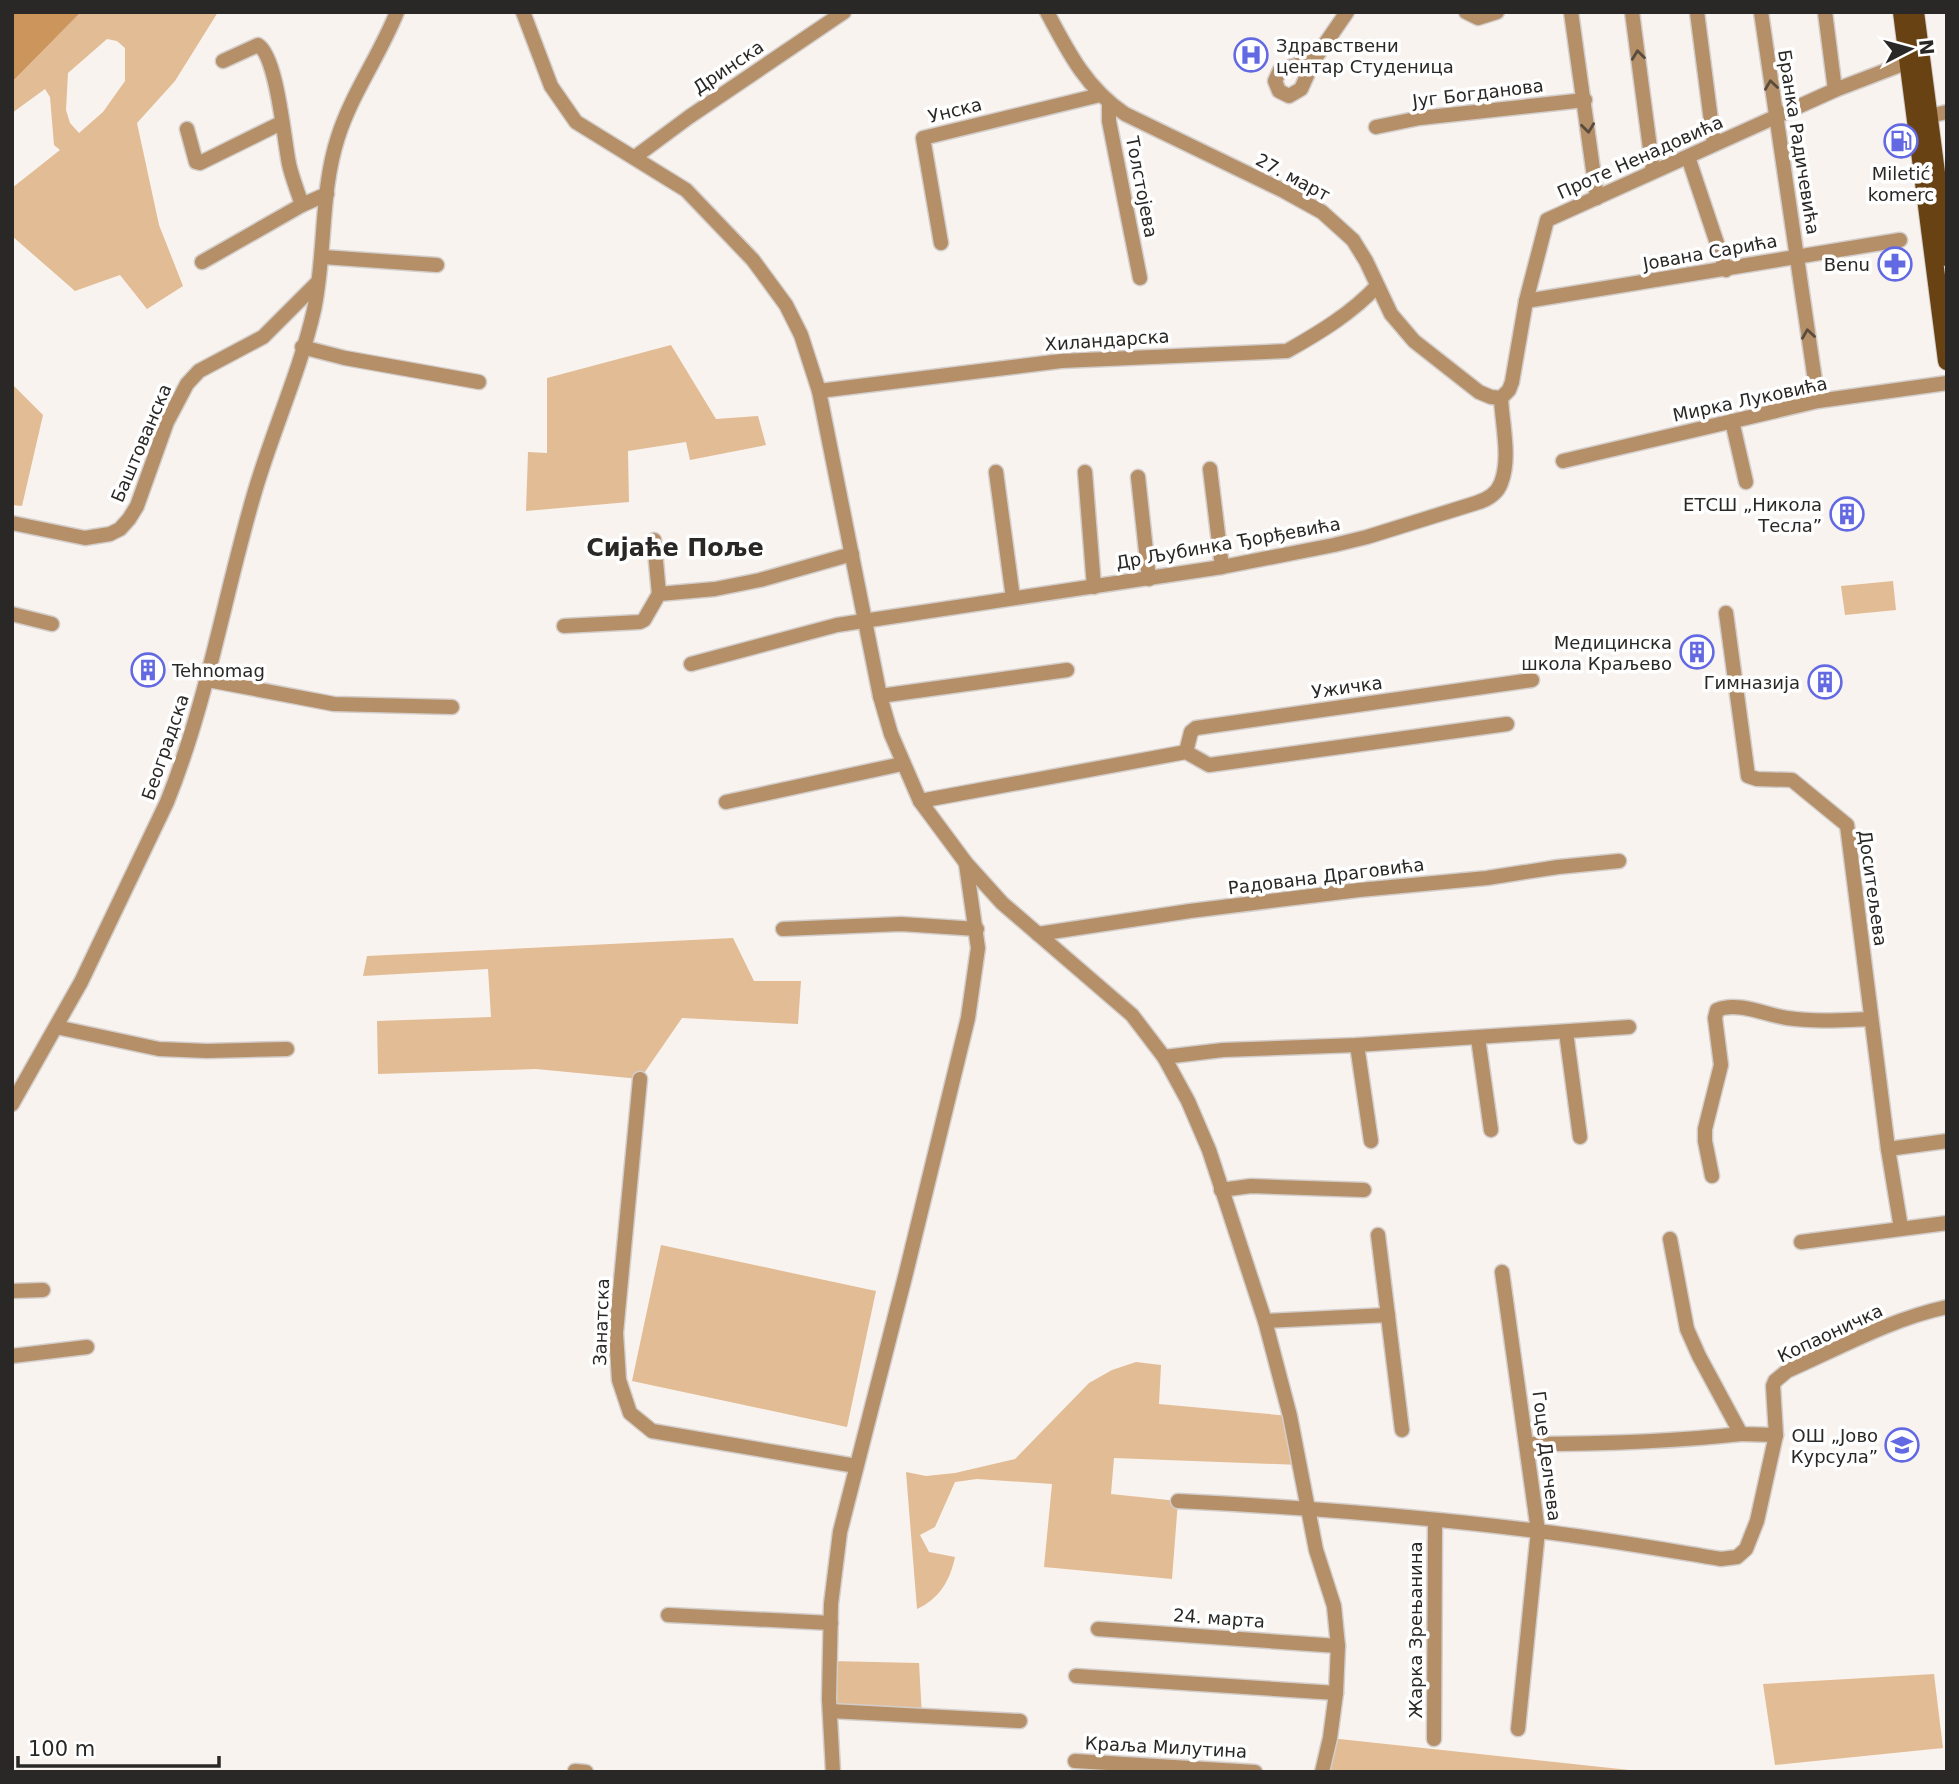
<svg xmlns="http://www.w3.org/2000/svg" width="1959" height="1784" viewBox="0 0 1959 1784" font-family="'DejaVu Sans',sans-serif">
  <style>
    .green { fill: #e2bc95; fill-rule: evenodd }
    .water { fill: #cb955c }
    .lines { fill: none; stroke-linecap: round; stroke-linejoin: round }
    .street-casing { stroke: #d3cecb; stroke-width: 17 }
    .primary-casing { stroke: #d3cecb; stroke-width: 20 }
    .street { stroke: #b58f67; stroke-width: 14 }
    .primary { stroke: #694213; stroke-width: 18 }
    .oneway { stroke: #5a4c3d }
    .labels { text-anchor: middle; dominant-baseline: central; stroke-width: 7; stroke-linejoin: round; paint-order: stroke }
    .poi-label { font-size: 18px; fill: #292826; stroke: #fff; text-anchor: end }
    .street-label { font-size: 18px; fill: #292826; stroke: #fff }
    .district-label { font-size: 24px; font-weight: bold; fill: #292826; stroke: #fff }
  </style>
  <rect width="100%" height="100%" fill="#f8f3ef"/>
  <g class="green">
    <path d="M 81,12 L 218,12 L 175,81 L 137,123 L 159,225 L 183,286 L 147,309 L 120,275 L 75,291 L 12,236 L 12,188 L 60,150 L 54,145 L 50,97 L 45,89 L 12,113 L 12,82 ZM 107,39 L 117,41 L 125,48 L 125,81 L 103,112 L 79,133 L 70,123 L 66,110 L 68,73 Z"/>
    <path d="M 671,345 L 716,419 L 758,416 L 766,445 L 690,460 L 686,442 L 628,451 L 629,502 L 526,511 L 528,452 L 547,453 L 547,378 Z"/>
    <path d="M 12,384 L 43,415 L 22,506 L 12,505 Z"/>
    <path d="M 1893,581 L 1896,610 L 1845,615 L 1841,586 Z"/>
    <path d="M 733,938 L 754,981 L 801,981 L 798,1024 L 682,1018 L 640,1079 L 536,1069 L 378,1074 L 377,1021 L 491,1017 L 488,969 L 363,976 L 367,956 Z"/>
    <path d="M 661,1245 L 876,1291 L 847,1427 L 632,1381 Z"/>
    <path d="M 1136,1362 L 1161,1365 L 1159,1404 L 1290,1416 L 1300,1465 L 1114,1458 L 1111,1494 L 1178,1501 L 1172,1579 L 1044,1567 L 1052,1484 L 977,1479 L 955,1482 L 935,1527 L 920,1535 L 929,1552 L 955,1557 C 950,1581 939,1599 917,1609 L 906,1472 L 926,1476 L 955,1473 L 1015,1459 L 1089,1383 L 1112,1370 Z"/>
    <path d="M 830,1661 L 919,1663 L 922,1716 L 830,1711 Z"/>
    <path d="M 1934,1674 L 1943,1748 L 1775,1765 L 1763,1684 Z"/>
    <path d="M 1330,1738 L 1648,1772 L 1322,1772 Z"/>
  </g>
  <path class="water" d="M 12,12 L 81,12 L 12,82 Z"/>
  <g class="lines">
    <defs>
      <g id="street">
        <path d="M 523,12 L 551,86 L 576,122 L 686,190 L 753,260 L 786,305 L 801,335 L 819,391 L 880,696 L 891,734 L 920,801 L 966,863 L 1002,903 L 1132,1015 L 1164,1057 L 1188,1101 L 1209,1150 L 1265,1321 L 1290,1416 L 1316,1550 L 1334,1606 L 1338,1646 L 1336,1693 L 1330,1738 L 1322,1772"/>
        <path d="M 1047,12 C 1068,52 1087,89 1125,114 L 1284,191 L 1322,212 L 1353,240 L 1366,261 L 1391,314 L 1414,341 L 1479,392 L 1491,397 L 1501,398"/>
        <path d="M 1466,12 L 1478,18 L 1497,12"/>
        <path d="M 1571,12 L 1597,198"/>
        <path d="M 1632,12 L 1653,171"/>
        <path d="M 1697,12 L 1714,144"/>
        <path d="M 1761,12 L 1818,401"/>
        <path d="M 1825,12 L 1835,90"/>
        <path d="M 1314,60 L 1280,70 L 1275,81 L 1279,91 L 1289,96 L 1301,89 L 1314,60 L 1347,12"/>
        <path d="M 223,61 L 258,45 C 277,56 284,140 289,164 C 292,178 298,192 302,205"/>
        <path d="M 1109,104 L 1109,121 L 1140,278"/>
        <path d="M 1929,116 L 1947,112"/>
        <path d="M 1376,127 L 1420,118 L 1585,100"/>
        <path d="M 187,129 L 196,162 L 200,163 L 281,123"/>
        <path d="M 635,157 L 689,117 L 844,12"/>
        <path d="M 1688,157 L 1726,270"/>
        <path d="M 941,243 L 923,138 L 1100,95"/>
        <path d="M 323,257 L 437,265"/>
        <path d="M 202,262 L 302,205 L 327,194"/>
        <path d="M 1526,301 L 1900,240"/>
        <path d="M 302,347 L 345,358 L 479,382"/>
        <path d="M 819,391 L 1061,361 L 1287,351 C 1319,333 1352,313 1377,286"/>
        <path d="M 1501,398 L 1509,390 L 1512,382 L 1526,301 L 1547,220 L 1835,90 L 1916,59"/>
        <path d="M 1732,421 L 1746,482"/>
        <path d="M 1563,461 L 1818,401 L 1947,383"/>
        <path d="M 1210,469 L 1222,567"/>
        <path d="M 996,472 L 1013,598"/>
        <path d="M 1085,472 L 1094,587"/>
        <path d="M 1138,477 L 1149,579"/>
        <path d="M 12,523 L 85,538 L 110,534 L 120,529 L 129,519 L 137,506 L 167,422 L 187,384 L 199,371 L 263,337 L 318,282"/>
        <path d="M 654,540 L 659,594"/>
        <path d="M 1726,613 L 1748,776 L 1757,779 L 1792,780 L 1847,825 L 1888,1149 L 1947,1141"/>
        <path d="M 12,614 L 52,624"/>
        <path d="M 564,626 L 640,622 L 644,620 L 659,594 L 715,589 L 760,580 L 852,554"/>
        <path d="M 691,664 L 837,625 L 1222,567 L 1334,545 L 1367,537 L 1476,503 C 1486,500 1497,494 1501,483 C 1511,458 1502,424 1501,398"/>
        <path d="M 208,680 L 334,704 L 452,707"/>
        <path d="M 880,696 L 1067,670"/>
        <path d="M 1186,752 L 1191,732 L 1196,728 L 1532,680"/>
        <path d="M 920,801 L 1186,752 L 1209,765 L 1507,724"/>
        <path d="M 726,802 L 902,764"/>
        <path d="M 783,929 L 901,924 L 977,929"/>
        <path d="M 1038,934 L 1190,911 L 1359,890 L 1487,878 L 1558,867 L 1619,861"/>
        <path d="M 56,1027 L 159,1049 L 207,1051 L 287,1049"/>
        <path d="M 1566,1032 L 1580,1137"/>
        <path d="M 1478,1038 L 1491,1130"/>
        <path d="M 1357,1045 L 1371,1141"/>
        <path d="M 1164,1057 L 1223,1050 L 1357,1045 L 1629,1027"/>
        <path d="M 640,1079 L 616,1333 L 619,1380 L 630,1413 L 652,1431 L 856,1466"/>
        <path d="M 12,1104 L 81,982 L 167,802 C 208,700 224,596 255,491 C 273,430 300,371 314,310 C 326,253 320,192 338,137 C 352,93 380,55 397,12"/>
        <path d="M 1888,1149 L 1901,1228"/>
        <path d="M 1712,1176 L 1705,1141 L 1705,1129 L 1721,1065 L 1715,1018 L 1717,1010 C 1738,1001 1766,1015 1787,1018 C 1815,1022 1843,1020 1870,1019"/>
        <path d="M 1221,1190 L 1251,1186 L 1364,1190"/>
        <path d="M 1378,1235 L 1402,1430"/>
        <path d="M 1670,1239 L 1687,1329 L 1699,1356 L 1741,1434 L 1776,1435"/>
        <path d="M 1801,1242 L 1947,1223"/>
        <path d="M 1502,1272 L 1538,1531 L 1518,1729"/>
        <path d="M 12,1291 L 43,1290"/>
        <path d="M 1265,1321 L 1388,1315"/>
        <path d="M 12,1356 L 87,1347"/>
        <path d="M 1527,1444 C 1599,1444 1670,1442 1741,1434"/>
        <path d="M 1178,1501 C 1298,1507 1418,1516 1537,1531 C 1599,1538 1660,1549 1721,1559 L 1737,1557 L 1746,1549 L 1757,1521 L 1776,1435 L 1773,1386 L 1775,1381 L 1787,1371 C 1839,1348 1891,1319 1947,1307"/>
        <path d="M 668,1615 L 831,1623"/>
        <path d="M 1098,1629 L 1338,1646"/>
        <path d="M 1076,1676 L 1336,1693"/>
        <path d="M 830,1711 L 1020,1721"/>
        <path d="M 1434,1739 L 1435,1521"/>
        <path d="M 1075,1761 L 1255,1772"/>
        <path d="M 575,1771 L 586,1772"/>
        <path d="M 833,1772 L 829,1699 L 831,1604 L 840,1532 L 906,1273 L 968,1018 L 978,948 L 966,864"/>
      </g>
      <g id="primary">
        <path d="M 1902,12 L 1947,361"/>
        <path d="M 1915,12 L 1947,257"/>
      </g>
    </defs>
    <use href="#street" class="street-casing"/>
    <use href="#primary" class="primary-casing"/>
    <use href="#street" class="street"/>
    <use href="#primary" class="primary"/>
  </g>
  <defs><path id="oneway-chevron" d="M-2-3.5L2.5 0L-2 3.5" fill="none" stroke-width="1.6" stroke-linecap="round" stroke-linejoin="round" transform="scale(1.75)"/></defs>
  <g class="oneway">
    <use href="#oneway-chevron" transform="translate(1638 55) rotate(-97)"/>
    <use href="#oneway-chevron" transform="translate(1771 85) rotate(-98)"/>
    <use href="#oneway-chevron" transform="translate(1588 128) rotate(83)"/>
    <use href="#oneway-chevron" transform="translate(1808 334) rotate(-98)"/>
  </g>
  <defs>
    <symbol id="hospital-ring" viewBox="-11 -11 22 22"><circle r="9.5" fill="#fff" stroke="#6369e2" stroke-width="1.5"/><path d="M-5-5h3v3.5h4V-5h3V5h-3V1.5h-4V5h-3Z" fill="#6369e2"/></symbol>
    <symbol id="fuel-ring" viewBox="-11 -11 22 22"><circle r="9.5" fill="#fff" stroke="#6369e2" stroke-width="1.5"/><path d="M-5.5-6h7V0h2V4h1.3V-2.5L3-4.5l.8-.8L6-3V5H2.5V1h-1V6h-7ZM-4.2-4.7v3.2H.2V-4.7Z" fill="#6369e2"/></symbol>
    <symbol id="pharmacy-ring" viewBox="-11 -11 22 22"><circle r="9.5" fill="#fff" stroke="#6369e2" stroke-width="1.5"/><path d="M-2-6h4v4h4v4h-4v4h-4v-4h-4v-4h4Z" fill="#6369e2"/></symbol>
    <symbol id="building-ring" viewBox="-11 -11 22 22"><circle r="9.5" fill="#fff" stroke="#6369e2" stroke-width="1.5"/><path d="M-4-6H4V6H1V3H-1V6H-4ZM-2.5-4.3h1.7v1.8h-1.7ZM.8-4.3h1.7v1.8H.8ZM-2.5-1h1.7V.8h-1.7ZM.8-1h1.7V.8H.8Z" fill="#6369e2"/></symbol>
    <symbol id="school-ring" viewBox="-11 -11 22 22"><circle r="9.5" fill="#fff" stroke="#6369e2" stroke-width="1.5"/><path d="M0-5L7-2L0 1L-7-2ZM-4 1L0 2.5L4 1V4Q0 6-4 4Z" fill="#6369e2"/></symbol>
  </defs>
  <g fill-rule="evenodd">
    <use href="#hospital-ring" x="1232" y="36" width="38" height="38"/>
    <use href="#fuel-ring" x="1882" y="122" width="38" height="38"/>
    <use href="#pharmacy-ring" x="1876" y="245" width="38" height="38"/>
    <use href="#building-ring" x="1828" y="495" width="38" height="38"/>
    <use href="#building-ring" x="1678" y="633" width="38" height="38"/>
    <use href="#building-ring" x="129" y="651" width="38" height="38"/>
    <use href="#building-ring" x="1806" y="663" width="38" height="38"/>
    <use href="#school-ring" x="1883" y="1426" width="38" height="38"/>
  </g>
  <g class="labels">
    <g class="poi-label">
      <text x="1276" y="45" text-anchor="start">Здравствени<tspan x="1276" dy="21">центар Студеница</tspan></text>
      <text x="1901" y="173" text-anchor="middle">Miletić<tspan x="1901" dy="21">komerc</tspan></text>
      <text x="1870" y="264">Benu</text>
      <text x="1822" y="504">ЕТСШ „Никола<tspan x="1822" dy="21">Тесла”</tspan></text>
      <text x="1672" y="642">Медицинска<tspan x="1672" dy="21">школа Краљево</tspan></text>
      <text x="172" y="670" text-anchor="start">Tehnomag</text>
      <text x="1800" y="682">Гимназија</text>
      <text x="1878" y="1435">ОШ „Јово<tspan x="1878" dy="21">Курсула”</tspan></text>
    </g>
    <g class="street-label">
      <text transform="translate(728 67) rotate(-34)">Дринска</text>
      <text transform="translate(1478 93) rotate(-7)">Југ Богданова</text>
      <text transform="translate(955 110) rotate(-14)">Унска</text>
      <text transform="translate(1799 142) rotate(81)">Бранка Радичевића</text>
      <text transform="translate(1640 157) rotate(-24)">Проте Ненадовића</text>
      <text transform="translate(1293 177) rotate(28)">27. март</text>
      <text transform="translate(1142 187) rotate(79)">Толстојева</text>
      <text transform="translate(1710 252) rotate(-10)">Јована Сарића</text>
      <text transform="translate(1107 340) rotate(-4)">Хиландарска</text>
      <text transform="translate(1750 399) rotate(-12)">Мирка Луковића</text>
      <text transform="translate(141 443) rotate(-67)">Баштованска</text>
      <text transform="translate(1228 543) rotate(-10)">Др Љубинка Ђорђевића</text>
      <text transform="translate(1347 687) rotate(-8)">Ужичка</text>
      <text transform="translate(165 747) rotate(-71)">Београдска</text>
      <text transform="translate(1326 876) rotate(-7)">Радована Драговића</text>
      <text transform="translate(1873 888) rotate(82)">Доситељева</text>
      <text transform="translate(601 1322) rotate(-88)">Занатска</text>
      <text transform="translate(1830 1333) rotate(-25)">Копаоничка</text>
      <text transform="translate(1547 1456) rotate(83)">Гоце Делчева</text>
      <text transform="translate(1219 1618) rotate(4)">24. марта</text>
      <text transform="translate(1415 1630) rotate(-90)">Жарка Зрењанина</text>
      <text transform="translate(1166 1747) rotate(3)">Краља Милутина</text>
    </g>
    <g class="district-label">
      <text x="675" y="548">Сијаће Поље</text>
    </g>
  </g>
  <rect width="1959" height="1784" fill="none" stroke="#292826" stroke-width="28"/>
  <g transform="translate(1910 49) rotate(84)" stroke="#ffffff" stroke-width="5" paint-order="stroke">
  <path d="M0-5L12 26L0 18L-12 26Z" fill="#292826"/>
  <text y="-10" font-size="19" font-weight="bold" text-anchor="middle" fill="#292826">N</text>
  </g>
  <path d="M18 1756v10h201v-10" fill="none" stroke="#292826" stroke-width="3.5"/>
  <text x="28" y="1756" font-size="21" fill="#292826" stroke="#ffffff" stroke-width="5" paint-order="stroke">100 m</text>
</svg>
